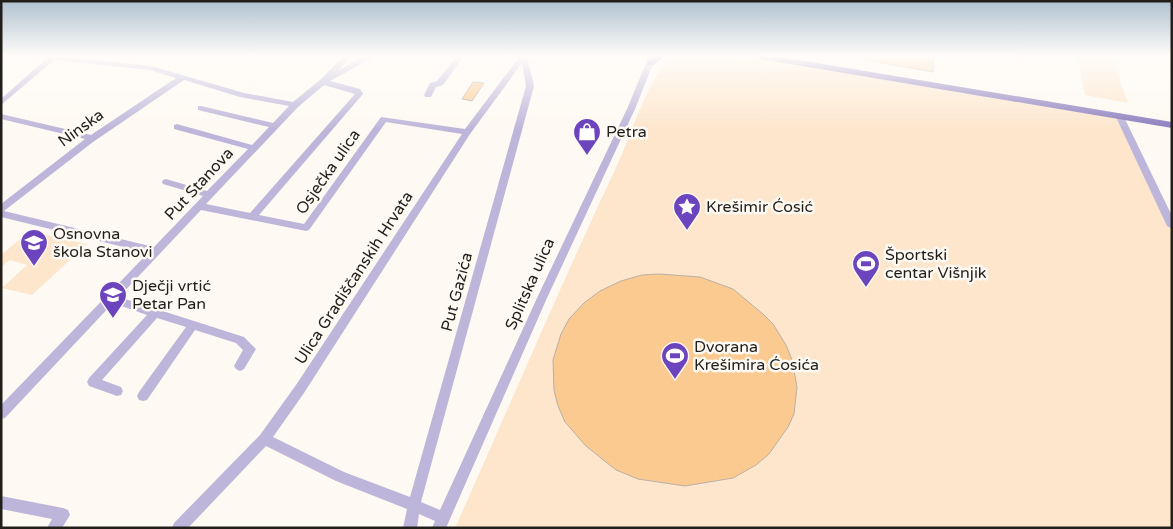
<svg xmlns="http://www.w3.org/2000/svg" width="1173" height="529" viewBox="0 0 1173 529" font-family="'Varela Round',sans-serif">
  <style>
    .green { fill: #fde6cc }
    .building { fill: #fbca91; stroke: #b9b0a7 }
    .lines { fill: none; stroke-linecap: round; stroke-linejoin: round }
    .minor { fill: #bdb6da; fill-rule: evenodd }
    .major { fill: #8a7cbd; fill-rule: evenodd }
    .labels { text-anchor: middle; dominant-baseline: central; stroke-width: 5; stroke-linejoin: round; paint-order: stroke }
    .street-label { font-size: 16px; fill: #221f1b; stroke: #fef9f2 }
    .poi-label { font-size: 16px; fill: #221f1b; stroke: #fef9f2; text-anchor: start }
  </style>
  <rect width="100%" height="100%" fill="#fef9f2"/>
  <g class="green">
    <path d="M 671,56 L 726,56 L 745,59 L 774,58 L 1119,115 L 1172,233 L 1172,528 L 455,528 C 510,405 562,282 619,161 C 633,130 648,79 671,56 Z"/>
    <path d="M 1077,56 L 1111,56 L 1128,103 L 1085,95 Z"/>
    <path d="M 30,231 L 87,244 L 32,295 L 2,288 L 27,265 L 10,260 L 1,267 L 1,255 Z"/>
  </g>
  <g class="building">
    <path d="M 866,56 L 934,56 L 933,72 L 865,60 Z"/>
    <path d="M 473,82 L 484,83 L 472,101 L 462,99 Z"/>
    <path d="M 659,274 L 700,277 L 733,289 L 763,314 L 773,324 L 786,345 L 792,360 L 797,387 L 794,414 L 788,427 L 769,454 L 756,465 L 733,478 L 685,486 L 638,479 L 616,470 L 586,446 L 565,422 L 558,406 L 554,390 L 553,360 L 561,334 L 569,319 L 584,303 L 600,291 L 621,281 L 642,275 Z"/>
  </g>
  <g class="lines">
    <g class="minor">
      <path d="M 1,56 L 11,56 L 1,61 Z"/>
      <path d="M 30,56 L 57,56 L 151,66 L 244,93 L 293,102 L 320,80 L 344,56 L 352,56 L 339,70 L 364,56 L 372,56 L 372,58 L 330,81 L 360,89 L 363,94 L 259,215 L 304,224 L 381,117 L 465,129 L 520,56 L 527,56 L 534,86 L 421,502 L 440,510 L 537,298 L 627,109 L 649,56 L 656,56 L 635,109 L 547,298 L 446,528 L 432,528 L 435,521 L 419,514 L 417,528 L 403,528 L 407,509 L 336,481 L 266,446 L 188,528 L 172,528 L 174,523 L 260,435 L 296,385 L 462,134 L 386,122 L 309,230 L 306,231 L 201,210 L 119,297 L 244,337 L 256,349 L 244,369 L 240,371 L 236,369 L 234,366 L 243,350 L 236,343 L 195,330 L 147,400 L 143,401 L 139,400 L 137,396 L 139,392 L 186,327 L 157,318 L 102,380 L 121,387 L 123,391 L 121,395 L 117,396 L 89,386 L 87,382 L 89,378 L 147,315 L 113,303 L 5,418 L 1,419 L 1,405 L 148,253 L 1,217 L 1,204 L 85,139 L 1,119 L 1,114 L 91,135 L 176,78 L 150,70 L 54,60 L 1,105 L 1,99 L 46,59 L 34,58 ZM 522,63 L 526,86 L 410,497 L 344,472 L 273,437 L 304,393 L 470,134 ZM 184,80 L 240,97 L 289,106 L 273,123 L 201,106 L 198,106 L 198,110 L 269,127 L 252,145 L 177,124 L 174,125 L 174,129 L 248,149 L 207,191 L 166,179 L 163,180 L 162,182 L 163,184 L 203,196 L 154,247 L 4,211 L 93,142 ZM 324,85 L 355,94 L 250,213 L 206,204 L 298,107 Z"/>
      <path d="M 457,56 L 464,56 L 443,85 L 436,87 L 431,97 L 425,97 L 424,95 L 430,83 L 437,81 Z"/>
      <path d="M 1116,113 L 1119,113 L 1123,115 L 1172,216 L 1172,229 L 1167,226 L 1115,115 Z"/>
      <path d="M 1,496 L 63,508 L 68,510 L 70,515 L 62,528 L 47,528 L 52,519 L 1,509 Z"/>
    </g>
    <g class="major">
      <path d="M 655,56 L 666,56 L 653,65 L 647,65 L 647,61 Z"/>
      <path d="M 756,56 L 775,56 L 1172,122 L 1172,128 L 761,59 Z"/>
    </g>
  </g>
  <linearGradient id="sky" x2="0" y2="1"><stop stop-color="#afc1cf"/><stop offset="0.43" stop-color="#fffcf9"/><stop offset="1" stop-color="#fffcf9" stop-opacity="0"/></linearGradient>
  <rect width="1173" height="130" fill="url(#sky)"/>
  <defs>
    <symbol id="shop-pin" viewBox="-11 -11 22 30"><path d="M0 17L-7.5 6A9.5 9.5 0 1 1 7.5 6Z" fill="#6c45be" stroke="#fef9f2"/><path d="M-5-2.5h2.3a2.7 3.5 0 0 1 5.4 0H5L5.5 6h-11ZM-1.5-2.5h3a1.5 2.3 0 0 0-3 0Z" fill="#fff"/></symbol>
    <symbol id="sight-pin" viewBox="-11 -11 22 30"><path d="M0 17L-7.5 6A9.5 9.5 0 1 1 7.5 6Z" fill="#6c45be" stroke="#fef9f2"/><path d="M0-6L1.8-2.2L6-1.7L2.9 1.2L3.7 5.4L0 3.3L-3.7 5.4L-2.9 1.2L-6-1.7L-1.8-2.2Z" fill="#fff"/></symbol>
    <symbol id="school-pin" viewBox="-11 -11 22 30"><path d="M0 17L-7.5 6A9.5 9.5 0 1 1 7.5 6Z" fill="#6c45be" stroke="#fef9f2"/><path d="M0-5L7-2L0 1L-7-2ZM-4 1L0 2.5L4 1V4Q0 6-4 4Z" fill="#fff"/></symbol>
    <symbol id="stadium-pin" viewBox="-11 -11 22 30"><path d="M0 17L-7.5 6A9.5 9.5 0 1 1 7.5 6Z" fill="#6c45be" stroke="#fef9f2"/><path d="M0-5a6.5 5 0 1 0 0 10a6.5 5 0 1 0 0-10ZM-3.5-1.8h7v3.6h-7Z" fill="#fff"/></symbol>
  </defs>
  <g fill-rule="evenodd">
    <use href="#shop-pin" x="571" y="116" width="32" height="43"/>
    <use href="#sight-pin" x="671" y="191" width="32" height="43"/>
    <use href="#school-pin" x="18" y="227" width="32" height="43"/>
    <use href="#stadium-pin" x="850" y="248" width="32" height="43"/>
    <use href="#school-pin" x="97" y="279" width="32" height="43"/>
    <use href="#stadium-pin" x="659" y="340" width="32" height="43"/>
  </g>
  <g class="labels">
    <g class="street-label">
      <text transform="translate(81 128) rotate(-36)">Ninska</text>
      <text transform="translate(328 172) rotate(-55)">Osječka ulica</text>
      <text transform="translate(199 184) rotate(-47)">Put Stanova</text>
      <text transform="translate(354 278) rotate(-57)">Ulica Gradiščanskih Hrvata</text>
      <text transform="translate(530 284) rotate(-66)">Splitska ulica</text>
      <text transform="translate(457 292) rotate(-75)">Put Gazića</text>
    </g>
    <g class="poi-label">
      <text x="606" y="132">Petra</text>
      <text x="706" y="207">Krešimir Ćosić</text>
      <text x="53" y="234">Osnovna<tspan x="53" dy="18">škola Stanovi</tspan></text>
      <text x="885" y="255">Športski<tspan x="885" dy="18">centar Višnjik</tspan></text>
      <text x="132" y="286">Dječji vrtić<tspan x="132" dy="18">Petar Pan</tspan></text>
      <text x="694" y="347">Dvorana<tspan x="694" dy="18">Krešimira Ćosića</tspan></text>
    </g>
  </g>
  <rect width="1173" height="529" fill="none" stroke="#221f1b" stroke-width="5"/>
</svg>
